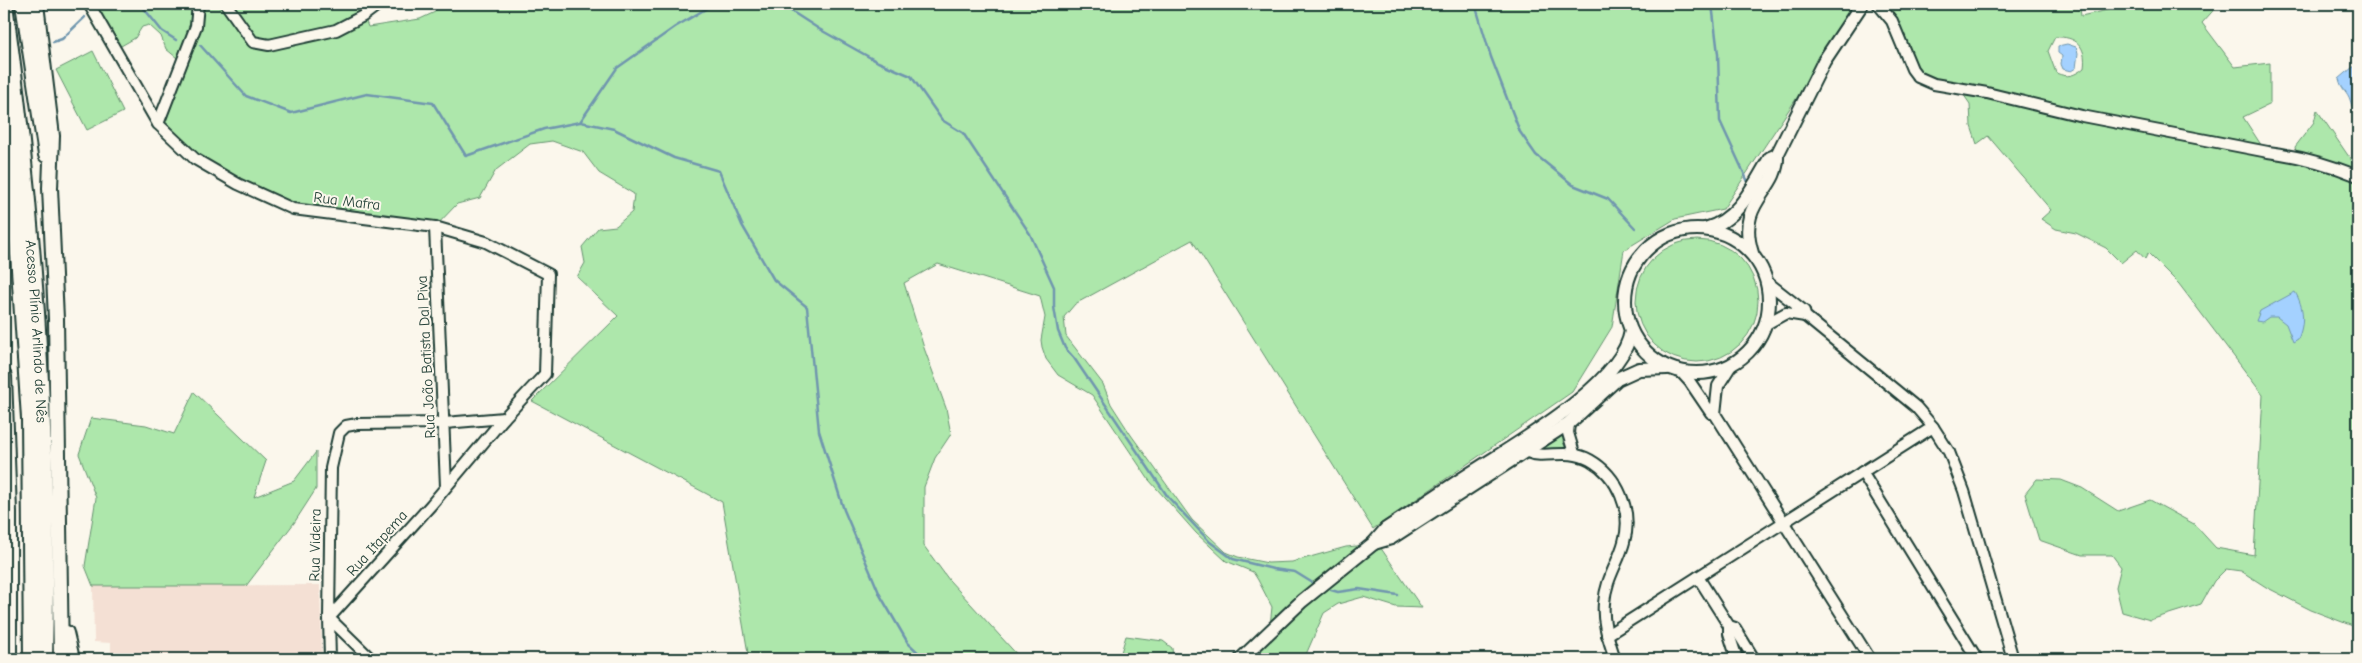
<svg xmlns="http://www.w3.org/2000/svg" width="2362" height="663" viewBox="0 0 2362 663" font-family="'Comic Neue',sans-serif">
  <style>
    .built { fill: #f4e0d4 }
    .green { fill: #ade7ab; stroke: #669270; fill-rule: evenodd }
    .water { fill: #a4d1ff; stroke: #6f96ae }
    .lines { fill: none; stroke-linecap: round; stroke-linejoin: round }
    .stream { stroke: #6f96ae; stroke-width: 2.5 }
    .minor-casing { stroke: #1f3d34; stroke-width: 14 }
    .tertiary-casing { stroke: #1f3d34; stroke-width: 16 }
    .secondary-casing { stroke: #1f3d34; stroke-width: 18 }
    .trunk-casing { stroke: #1f3d34; stroke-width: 20 }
    .minor { stroke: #fbf7ec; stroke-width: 10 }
    .tertiary { stroke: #fbf7ec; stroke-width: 12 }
    .secondary { stroke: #fbf7ec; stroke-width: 14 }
    .trunk { stroke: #fbf7ec; stroke-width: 16 }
    .labels { text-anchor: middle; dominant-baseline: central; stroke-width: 4; stroke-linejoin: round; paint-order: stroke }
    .street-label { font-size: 15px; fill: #1f3d34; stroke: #fbf7ec }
  </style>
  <rect width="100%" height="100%" fill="#fbf7ec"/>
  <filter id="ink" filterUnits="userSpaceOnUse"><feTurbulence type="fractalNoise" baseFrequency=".02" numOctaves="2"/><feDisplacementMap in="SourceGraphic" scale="10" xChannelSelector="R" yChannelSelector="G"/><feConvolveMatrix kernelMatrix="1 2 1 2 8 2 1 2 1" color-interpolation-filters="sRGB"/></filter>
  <g filter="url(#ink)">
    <path class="built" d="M 320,585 L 322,659 L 111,659 L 111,643 L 94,642 L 93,586 Z"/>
    <g class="green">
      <path d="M 89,4 L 379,4 L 364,16 L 368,27 L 420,19 L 435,12 L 437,4 L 1859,4 L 1723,209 L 1675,219 L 1624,250 L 1612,327 L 1572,392 L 1373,529 L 1192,240 L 1075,304 L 1064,317 L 1066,336 L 1103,384 L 1111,404 L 1131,435 L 1192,520 L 1226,552 L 1238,557 L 1268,563 L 1292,562 L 1346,547 L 1378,544 L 1422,608 L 1396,607 L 1363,597 L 1338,604 L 1324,613 L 1304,659 L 1254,659 L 1250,656 L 1270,626 L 1272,607 L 1258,580 L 1253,572 L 1226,561 L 1196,533 L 1149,480 L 1092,395 L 1058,375 L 1046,359 L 1042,347 L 1041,340 L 1045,317 L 1040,296 L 938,264 L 904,283 L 924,348 L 946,408 L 951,434 L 935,458 L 924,487 L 924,546 L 949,580 L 1021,659 L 749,659 L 722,502 L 532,401 L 618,316 L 577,277 L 585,263 L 582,247 L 598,228 L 616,226 L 632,212 L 634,194 L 599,173 L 583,152 L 552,141 L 530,144 L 496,170 L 480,198 L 457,204 L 435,227 L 293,209 L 195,159 L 158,124 L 182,62 L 166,49 L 161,36 L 149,25 L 142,27 L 135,38 L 114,50 Z"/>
      <path d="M 1882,4 L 2100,4 L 2080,8 L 2081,16 L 2133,4 L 2219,4 L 2202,23 L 2235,67 L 2270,63 L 2270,104 L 2243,117 L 2267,154 L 2297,156 L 2295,147 L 2314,122 L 2317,110 L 2358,170 L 2358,628 L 2311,610 L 2266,587 L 2241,571 L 2226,569 L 2214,581 L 2201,604 L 2150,620 L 2122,612 L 2116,587 L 2121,567 L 2112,555 L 2082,555 L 2039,540 L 2025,494 L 2037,479 L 2061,480 L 2082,488 L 2118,511 L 2150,500 L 2194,524 L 2216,548 L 2254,555 L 2263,395 L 2179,284 L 2148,253 L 2145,259 L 2137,250 L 2121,263 L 2106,248 L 2076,233 L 2056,229 L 2041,219 L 2051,210 L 1988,136 L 1977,144 L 1971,126 L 1970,104 L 1961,91 L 1920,79 L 1904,42 L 1897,17 ZM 2055,37 C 2076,36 2087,46 2084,68 C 2074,76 2068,78 2056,73 L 2048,51 Z"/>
      <path d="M 93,51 L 123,112 L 87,130 L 56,70 Z"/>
      <circle cx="1697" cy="301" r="61"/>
      <path d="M 194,392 L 266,461 L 254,497 L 294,481 L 316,452 L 316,489 L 294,523 L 246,586 L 93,586 L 85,566 L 96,498 L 79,454 L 91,418 L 146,425 L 174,434 Z"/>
      <path d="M 1563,432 L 1563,442 L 1566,449 L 1540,449 Z"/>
      <path d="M 1126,636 L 1163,641 L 1172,648 L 1173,659 L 1119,659 Z"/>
    </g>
    <g class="water">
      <path d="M 2067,44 L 2076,47 L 2078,53 L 2076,68 L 2071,71 L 2063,69 L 2061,64 L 2062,56 L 2058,53 L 2058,46 Z"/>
      <path d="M 2353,67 L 2358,67 L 2358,116 C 2352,109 2352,105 2349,97 C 2345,89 2342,90 2339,79 Z"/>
      <path d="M 2295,292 C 2304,307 2305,323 2298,339 L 2293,342 L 2286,324 L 2277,317 L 2269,317 L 2262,322 L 2256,321 L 2260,311 Z"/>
    </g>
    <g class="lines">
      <g class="stream">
        <path d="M 132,4 L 142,6 L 162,31 L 176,40"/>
        <path d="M 1475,4 L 1491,57 L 1520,132 L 1536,155 L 1573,185 L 1608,199 L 1635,228"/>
        <path d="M 1712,4 L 1718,54 L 1720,121 L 1749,184"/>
        <path d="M 788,9 L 819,29 L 878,62 L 911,76 L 942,120 L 963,133 L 1030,234 L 1054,287 L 1054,307 L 1058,331 L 1065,348 L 1074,358 L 1168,497 L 1210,542 L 1233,559 L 1273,569 L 1295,572 L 1316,585"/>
        <path d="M 53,42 L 62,39 L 85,17"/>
        <path d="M 200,45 L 246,96 L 291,113 L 367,94 L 433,103 L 466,156 L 544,129 L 580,122 L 617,68 L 675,27 L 714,4 L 788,9 L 791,4"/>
        <path d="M 581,122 L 614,129 L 674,158 L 719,171 L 742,225 L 774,280 L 807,307 L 819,431 L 844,510 L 880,595 L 908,643 L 925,659"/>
        <path d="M 1331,590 L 1338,592 L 1359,589 L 1398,595"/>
      </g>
      <defs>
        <g id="minor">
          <path d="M 89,4 L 158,124 L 195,159 L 238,184 L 293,209 L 435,227 L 486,242 L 548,274 L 545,374 L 504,418 L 431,505 L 329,618 L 371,659"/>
          <path d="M 226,4 L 253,42 L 269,45 L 336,30 L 363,16 L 379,4"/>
          <path d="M 1878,4 L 1892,21 L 1912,69 L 1918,77 L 1934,84 L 1987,93 L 2082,116 L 2268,152 C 2300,156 2328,164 2358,176"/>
          <path d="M 158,124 L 196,26 L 198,4"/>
          <path d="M 435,227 L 446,486"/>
          <path d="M 1767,282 L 1804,311 L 1805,316 L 1916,407 L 1933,427 L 1949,452 L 1964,491 L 2013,659"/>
          <path d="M 1766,324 L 1786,313 L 1805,316"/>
          <path d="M 1680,371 L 1690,382 L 1711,413 L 1715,414 L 1870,659"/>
          <path d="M 1715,414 L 1718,386 L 1732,364"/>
          <path d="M 1569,423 L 1568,433 L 1574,453"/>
          <path d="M 1527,452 C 1545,460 1567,447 1590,460 C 1618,476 1633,511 1624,542 C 1618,564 1606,578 1604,603 C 1602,623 1609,640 1615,659"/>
          <path d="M 1862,472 L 1977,659"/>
          <path d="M 1698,577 L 1729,626 L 1729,634 L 1737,659"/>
          <path d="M 1729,626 L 1735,628 L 1754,659"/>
          <path d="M 1607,635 L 1933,427"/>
          <path d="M 330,659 L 329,618 L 331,468 L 339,433 L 346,426 L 357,424 L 445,423 L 504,418"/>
        </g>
        <g id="tertiary">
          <circle cx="1697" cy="301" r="72"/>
          <path d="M 1705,229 C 1738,221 1754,185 1770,158 L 1777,155"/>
          <path d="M 1752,253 C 1735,200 1779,192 1777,155 L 1824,61 L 1862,4"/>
          <path d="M 1374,543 L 1391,538 L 1569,423 L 1617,379 L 1639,369 L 1667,368"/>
          <path d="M 1241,659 L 1302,601 L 1374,543 L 1386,529 C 1417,509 1447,488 1479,468 C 1521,441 1623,383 1631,331"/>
        </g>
        <g id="secondary">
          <path d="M 23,4 L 46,155"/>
          <path d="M 36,4 L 52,136 L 50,188 L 56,319 L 61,659"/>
          <path d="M 4,376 L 9,512 L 9,659"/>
          <path d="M 66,633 L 72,659"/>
        </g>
        <g id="trunk">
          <path id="s1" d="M 4,4 C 34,220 49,441 44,659"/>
          <path d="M 4,105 L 15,195 L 30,418 L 32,659"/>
        </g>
      </defs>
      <use href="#minor" class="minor-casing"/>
      <use href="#tertiary" class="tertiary-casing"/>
      <use href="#secondary" class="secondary-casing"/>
      <use href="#trunk" class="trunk-casing"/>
      <use href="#minor" class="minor"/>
      <use href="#tertiary" class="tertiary"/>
      <use href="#secondary" class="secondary"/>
      <use href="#trunk" class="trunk"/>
    </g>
  </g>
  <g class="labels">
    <g class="street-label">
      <text transform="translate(347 201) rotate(7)">Rua Mafra</text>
      <text stroke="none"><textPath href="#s1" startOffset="329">Acesso Plínio Arlindo de Nês</textPath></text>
      <text transform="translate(426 357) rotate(-93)">Rua João Batista Dal Piva</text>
      <text transform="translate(377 543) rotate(-48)">Rua Itapema</text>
      <text transform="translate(315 545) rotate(-89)">Rua Videira</text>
    </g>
  </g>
  <rect width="2362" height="663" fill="none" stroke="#fbf7ec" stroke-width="20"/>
  <rect x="10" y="10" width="2342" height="643" fill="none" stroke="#1f3d34" stroke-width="2" filter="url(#ink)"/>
</svg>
